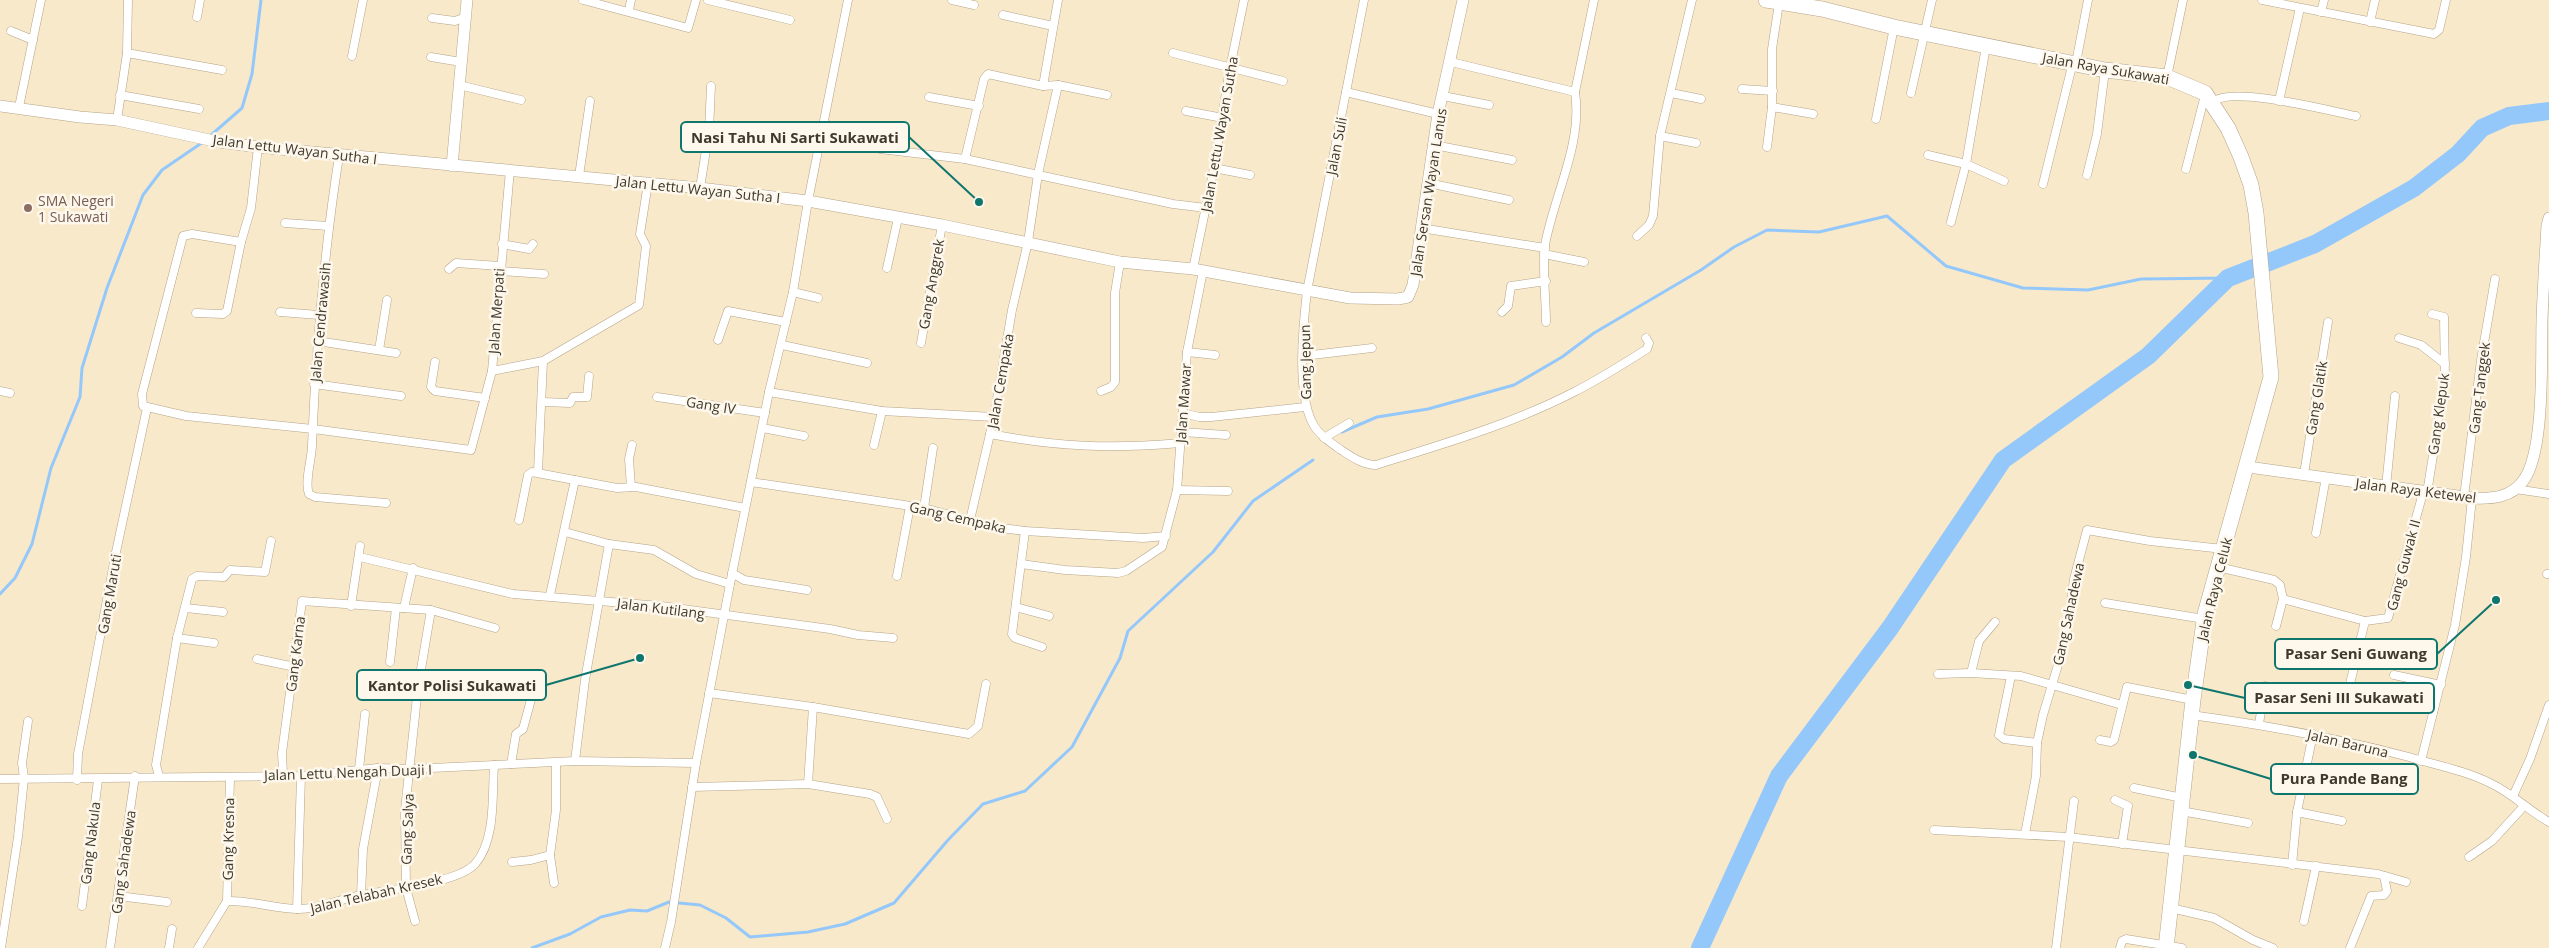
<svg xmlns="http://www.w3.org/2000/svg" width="2549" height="948" viewBox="0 0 2549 948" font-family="'Open Sans',sans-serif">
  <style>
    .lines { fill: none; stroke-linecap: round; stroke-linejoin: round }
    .stream { stroke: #94c8fa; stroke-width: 3 }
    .river { stroke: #94c8fa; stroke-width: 18 }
    .street-casing { stroke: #b4a488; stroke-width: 9 }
    .secondary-casing { stroke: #b4a488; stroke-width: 12 }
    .highway-casing { stroke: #b4a488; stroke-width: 16 }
    .street { stroke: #fff; stroke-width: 8 }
    .secondary { stroke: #fff; stroke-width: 11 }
    .highway { stroke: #fff; stroke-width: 15 }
    .education-dot { fill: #8d6e63; stroke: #fef7eb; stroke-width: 2 }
    .labels { text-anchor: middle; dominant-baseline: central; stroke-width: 5; stroke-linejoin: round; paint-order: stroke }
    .street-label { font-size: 14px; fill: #3f392d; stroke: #fef7eb }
    .education-label { font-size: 14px; fill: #785e54; stroke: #fef7eb; text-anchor: start }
    .leader { fill: none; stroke: #0f766e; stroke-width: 2 }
    .callout-dot { fill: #0f766e; stroke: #fef7eb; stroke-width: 2 }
    .callout { fill: #fef7eb; stroke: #0f766e; stroke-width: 2 }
    .callout-label { font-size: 15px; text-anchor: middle; font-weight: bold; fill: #3f392d }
  </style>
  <rect width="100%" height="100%" fill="#f9e9cb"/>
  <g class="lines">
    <g class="stream">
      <path d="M 210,136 L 242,108 L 252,74 L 261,0"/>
      <path d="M 1342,432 L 1377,417 L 1428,409 L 1514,385 L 1562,357 L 1594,333 L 1701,270 L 1734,247 L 1767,230 L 1819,232 L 1887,216 L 1946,266 L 2023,288 L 2088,290 L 2141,279 L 2228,278"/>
      <path d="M 0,594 L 15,578 L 32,544 L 51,468 L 80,397 L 82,368 L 107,288 L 143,195 L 162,170 L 203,142"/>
      <path d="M 532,948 L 570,934 L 601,917 L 630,910 L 647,911 L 669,902 L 700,905 L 726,918 L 750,937 L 808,932 L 845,924 L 894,903 L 948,840 L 983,804 L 1025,791 L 1072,747 L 1120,658 L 1128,631 L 1213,552 L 1253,501 L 1313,460"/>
    </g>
    <path class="river" d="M 1700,948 L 1779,776 L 1890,628 L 2003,460 L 2148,356 L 2228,278 L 2315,244 L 2414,188 L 2458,154 L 2482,128 L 2509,116 L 2549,111"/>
    <defs>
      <g id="street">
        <path d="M 583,0 L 688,28 L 696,0"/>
        <path d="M 708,0 L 790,20"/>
        <path d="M 952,0 L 974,5"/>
        <path d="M 1364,0 L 1307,291 C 1303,327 1296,392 1313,424 C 1319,435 1331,443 1341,450 C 1352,457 1363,465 1376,465 C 1443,444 1512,424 1574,392 C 1600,379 1623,364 1647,349 L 1649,343 L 1646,338"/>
        <path d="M 2262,0 L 2434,34 L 2439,30 L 2446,0"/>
        <path d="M 629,10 L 631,0"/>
        <path d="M 2321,12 L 2324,0"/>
        <path d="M 1003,15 L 1053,26"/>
        <path d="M 197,17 L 200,0"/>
        <path d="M 432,18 L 455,21 L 466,17"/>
        <path d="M 2370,22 L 2375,0"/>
        <path d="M 11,31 L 33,40"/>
        <path d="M 127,53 L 222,70"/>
        <path d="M 1173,53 L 1283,81"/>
        <path d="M 352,56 L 363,0"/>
        <path d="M 431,57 L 461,62"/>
        <path d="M 1451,62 L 1575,92"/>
        <path d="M 2076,63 L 2088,0"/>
        <path d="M 2167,77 L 2183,0"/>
        <path d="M 459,85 L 521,100"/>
        <path d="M 1043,86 L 1058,0"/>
        <path d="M 1742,89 L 1773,91"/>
        <path d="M 1346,92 L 1438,114"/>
        <path d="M 1671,93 L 1701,99"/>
        <path d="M 1911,93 L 1932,0"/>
        <path d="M 120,95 L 199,109"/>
        <path d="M 1443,96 L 1489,105"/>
        <path d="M 929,97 L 979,106"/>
        <path d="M 2279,101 L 2300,8"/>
        <path d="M 2213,102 C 2230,85 2330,111 2356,116"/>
        <path d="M 19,107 L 41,0"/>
        <path d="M 1772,107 L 1813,114"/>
        <path d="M 1186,111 L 1223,118"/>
        <path d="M 1876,119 L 1894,27"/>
        <path d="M 117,120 L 127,53 L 128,0"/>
        <path d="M 824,123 L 880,149 L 965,159 L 1173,204 L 1206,208"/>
        <path d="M 1660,136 L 1696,143"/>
        <path d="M 1434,145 L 1512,160"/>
        <path d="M 1767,147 L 1772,107 L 1772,49 L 1779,3"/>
        <path d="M 1928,155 L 1966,164 L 2004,181"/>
        <path d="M 339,156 C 324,252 316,348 312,445 C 312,459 304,482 309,494 L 315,497 L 386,503"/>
        <path d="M 965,159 L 984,79 L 988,74 L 1043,86 L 1058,85 L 1107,95"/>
        <path d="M 1214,168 L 1250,175"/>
        <path d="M 2186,169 L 2205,95"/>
        <path d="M 2087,175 L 2097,134 L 2105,70"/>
        <path d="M 579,176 L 590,101"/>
        <path d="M 1428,183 L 1509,200"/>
        <path d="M 2043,184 L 2073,62"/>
        <path d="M 700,188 L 709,131 L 711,86"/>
        <path d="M 1951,222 L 1966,164 L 1986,46"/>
        <path d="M 285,223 L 328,226"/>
        <path d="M 1421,228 L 1545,248"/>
        <path d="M 1637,236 L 1649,225 L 1653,216 L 1660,136 L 1692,0"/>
        <path d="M 241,242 L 192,234 L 183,236 L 142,394 L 143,406 L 186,416 L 313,429 L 471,450 L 492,371 L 510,170"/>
        <path d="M 502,244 L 529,249 L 533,244"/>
        <path d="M 1544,254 L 1584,262"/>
        <path d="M 887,268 L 898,218"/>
        <path d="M 449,269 L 456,263 L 500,266"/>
        <path d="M 1193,269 L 1214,168 L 1230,68 L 1244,0"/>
        <path d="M 500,271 L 544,274"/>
        <path d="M 793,292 L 818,298"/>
        <path d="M 280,312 L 319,315"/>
        <path d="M 1502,312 L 1508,306 L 1511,286 L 1546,281"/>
        <path d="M 196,313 L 223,314 L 227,311 L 241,242 L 251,208 L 258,147"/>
        <path d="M 1546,322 C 1546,300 1542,265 1545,245 C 1554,195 1583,144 1575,92 L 1594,0"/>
        <path d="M 2399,338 L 2421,345 L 2445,364"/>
        <path d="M 718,340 L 728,311 L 786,322"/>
        <path d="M 317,341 L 396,353"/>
        <path d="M 921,343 L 942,225"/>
        <path d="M 782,345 L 867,363"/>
        <path d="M 379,350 L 387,300"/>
        <path d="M 1187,352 L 1215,355"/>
        <path d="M 1303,356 L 1372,348"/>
        <path d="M 435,362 L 431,387 L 435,391 L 485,398"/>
        <path d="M 492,371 L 543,361 L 639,305 L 646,246 L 640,234 L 648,183"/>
        <path d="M 314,384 L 401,396"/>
        <path d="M 0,391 L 10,393"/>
        <path d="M 1101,391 L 1111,387 L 1115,382 L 1115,293 L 1120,262"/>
        <path d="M 769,392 L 882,411 L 994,417"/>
        <path d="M 657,397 L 765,413"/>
        <path d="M 542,402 L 570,403 L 573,397 L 587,397 L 589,376"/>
        <path d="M 1183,413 L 1199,417 L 1211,417 L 1305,407"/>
        <path d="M 762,428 L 804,436"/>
        <path d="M 1182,432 L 1226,435"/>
        <path d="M 990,434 C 1059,447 1110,449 1180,443"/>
        <path d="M 1324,438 L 1349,423"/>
        <path d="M 874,445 L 882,411"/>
        <path d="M 538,472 L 543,361"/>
        <path d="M 2304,474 L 2328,322"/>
        <path d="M 751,482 L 924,508 L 994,527 L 1025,531 L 1143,538 L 1166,536"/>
        <path d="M 631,487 L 629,459 L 632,445"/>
        <path d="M 2386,487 L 2395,396"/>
        <path d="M 2515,489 L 2549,494"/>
        <path d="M 1177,490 L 1228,491"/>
        <path d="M 2427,493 L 2445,380 L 2444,317 L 2432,314"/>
        <path d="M 2464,497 L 2481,360 L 2495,279"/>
        <path d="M 924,508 L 933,448"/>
        <path d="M 519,520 L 528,475 L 532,472 L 617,488 L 636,487 L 745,508"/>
        <path d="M 970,520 L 994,417 L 1012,310 L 1028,242 L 1038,174 L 1058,85"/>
        <path d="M 1025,531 L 1012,634 L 1015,638 L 1042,647"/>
        <path d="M 565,532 L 609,544 L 654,550 L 696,574 L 730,584"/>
        <path d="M 2316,533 L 2326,477"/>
        <path d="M 360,557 L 513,594 L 661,606 L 830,629 L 858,635 L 893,638"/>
        <path d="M 1021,564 L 1065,570 L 1118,573 L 1126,571 L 1162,547 L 1177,490 L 1187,352 L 1203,271"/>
        <path d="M 2218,567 L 2274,580 L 2280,585 L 2283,599 L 2276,626"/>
        <path d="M 732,573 L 744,580 L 807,590"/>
        <path d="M 2547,574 L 2549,574"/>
        <path d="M 897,576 L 910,506"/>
        <path d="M 550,595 L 575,480"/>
        <path d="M 2283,599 L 2365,621 L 2388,618 L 2423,493"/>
        <path d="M 2105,603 L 2204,619"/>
        <path d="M 351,606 L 360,546"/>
        <path d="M 1016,607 L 1049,616"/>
        <path d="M 186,608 L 223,612"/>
        <path d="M 404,608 L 413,568"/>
        <path d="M 177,638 L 214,643"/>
        <path d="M 257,659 L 295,667"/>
        <path d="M 390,662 L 396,608"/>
        <path d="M 1971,673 L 1979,641 L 1995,622"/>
        <path d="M 1938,674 L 1971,673 L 2021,676 L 2122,705"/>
        <path d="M 2394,675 L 2441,685"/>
        <path d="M 2011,676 L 1999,735 L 2004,739 L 2037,743"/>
        <path d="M 709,693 L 813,707 L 969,734 L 978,726 L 986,684"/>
        <path d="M 2344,709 L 2365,621"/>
        <path d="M 2191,715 C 2265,725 2337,738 2409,757 C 2436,765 2467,771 2492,784 C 2513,794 2529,811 2549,822"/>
        <path d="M 2259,724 L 2265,686"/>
        <path d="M 2100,740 L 2111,742 L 2114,740 L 2127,687 L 2193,700"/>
        <path d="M 575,761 L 585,680 L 609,544"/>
        <path d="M 2421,761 L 2455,625 L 2466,557 L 2472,498"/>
        <path d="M 511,764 L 516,734 L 523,729 L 535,685"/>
        <path d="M 359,769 L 365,714"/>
        <path d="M 283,774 L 282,753 L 302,601 L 431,610 L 495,628"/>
        <path d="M 159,776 L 156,765 L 177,638 L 192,579 L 197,576 L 224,577 L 230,570 L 265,572 L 271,541"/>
        <path d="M 0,779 L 301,776 L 378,768 L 411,769 L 575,761 L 696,763"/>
        <path d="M 77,780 L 78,754 L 116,552 L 147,408"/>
        <path d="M 808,784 L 813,707"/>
        <path d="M 692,787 L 808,784 L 870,794 L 877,797 L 887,819"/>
        <path d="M 2134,788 L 2182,798"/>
        <path d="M 2513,796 L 2530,759 L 2549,705"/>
        <path d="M 2115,800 L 2128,806 L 2122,844"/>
        <path d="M 2181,811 L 2248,823"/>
        <path d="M 2297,812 L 2342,821"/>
        <path d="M 1934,830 L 2068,837 L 2378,874 L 2406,882"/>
        <path d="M 2025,834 L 2036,776 L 2037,743 L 2043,715 L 2066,638 L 2074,579 L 2087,530 L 2150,541 L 2223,549"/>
        <path d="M 2469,857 L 2492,841 L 2524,806"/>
        <path d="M 512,862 L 531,860 L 550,855"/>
        <path d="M 2292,865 L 2297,812 L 2313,734"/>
        <path d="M 554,883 L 550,855 L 556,810 L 556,763"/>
        <path d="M 361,895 L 363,849 L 378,768"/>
        <path d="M 118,896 L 167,902"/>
        <path d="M 227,901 L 230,777"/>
        <path d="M 82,906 L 98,780"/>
        <path d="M 2171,908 L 2214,918 L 2253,940 L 2273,948"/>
        <path d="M 297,909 L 301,776"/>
        <path d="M 415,921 L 406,888 L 405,810 L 418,687 L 431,610"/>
        <path d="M 2304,921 L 2316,866"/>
        <path d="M 1,948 L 18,837 L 24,778 L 22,763 L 28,721"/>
        <path d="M 110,948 L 135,776"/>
        <path d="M 169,948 L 172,929"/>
        <path d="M 198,948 L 227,901 C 251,900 275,909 299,909 C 321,909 340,899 362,895 C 387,890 458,883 475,864 C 496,840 492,796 494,765"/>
        <path d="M 665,948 L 671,922 L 696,763 L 730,584 L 769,392 L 793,292 L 808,201 L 848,0"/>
        <path d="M 2056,948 L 2074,801"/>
        <path d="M 2120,948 L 2122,941 L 2126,939 L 2182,948"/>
        <path d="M 2350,948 L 2371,896 L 2384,895 L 2387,891 L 2384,876"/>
      </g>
      <g id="secondary">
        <path d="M 0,106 L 80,117 L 117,120 L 219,142 L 258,147 L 700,188 L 808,201 L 942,225 L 1120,262 L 1193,269 L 1350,298 L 1398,299 L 1408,297 L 1413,285 L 1438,114 L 1463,0"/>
        <path d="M 452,166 L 467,0"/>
        <path d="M 2248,467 L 2472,498 C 2491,499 2511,498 2523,481 C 2545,453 2541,359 2542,321 C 2543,289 2545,258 2547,226 L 2549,218"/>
      </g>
      <path id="highway" d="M 1766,0 L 1822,9 L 1894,27 L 2105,70 L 2167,77 L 2205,93 L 2228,128 L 2241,157 L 2251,185 L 2256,213 L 2271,377 L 2205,614 L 2193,700 L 2166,948"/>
    </defs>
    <use href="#street" class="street-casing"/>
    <use href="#secondary" class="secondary-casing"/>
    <use href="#highway" class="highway-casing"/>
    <use href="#street" class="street"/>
    <use href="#secondary" class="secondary"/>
    <use href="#highway" class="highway"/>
  </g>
  <circle class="education-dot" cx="28" cy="208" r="5"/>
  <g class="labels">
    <g class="street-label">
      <text transform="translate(2106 68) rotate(10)">Jalan Raya Sukawati</text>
      <text transform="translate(1219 134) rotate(-80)">Jalan Lettu Wayan Sutha</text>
      <text transform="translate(1336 146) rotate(-79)">Jalan Suli</text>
      <text transform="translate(295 149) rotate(7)">Jalan Lettu Wayan Sutha I</text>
      <text transform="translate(698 189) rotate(6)">Jalan Lettu Wayan Sutha I</text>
      <text transform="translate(1428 192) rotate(-81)">Jalan Sersan Wayan Lanus</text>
      <text transform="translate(931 284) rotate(-80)">Gang Anggrek</text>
      <text transform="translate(496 311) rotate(-86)">Jalan Merpati</text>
      <text transform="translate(320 322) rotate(-85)">Jalan Cendrawasih</text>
      <text transform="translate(1305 362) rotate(-91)">Gang Jepun</text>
      <text transform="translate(1000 381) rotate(-80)">Jalan Cempaka</text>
      <text transform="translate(2479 388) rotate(-83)">Gang Tanggek</text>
      <text transform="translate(2316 398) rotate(-81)">Gang Glatik</text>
      <text transform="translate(1183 403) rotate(-86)">Jalan Mawar</text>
      <text transform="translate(711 405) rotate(9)">Gang IV</text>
      <text transform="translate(2438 414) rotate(-82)">Gang Klepuk</text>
      <text transform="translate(2416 490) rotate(7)">Jalan Raya Ketewel</text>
      <text transform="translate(958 517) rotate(13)">Gang Cempaka</text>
      <text transform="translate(2403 565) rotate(-75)">Gang Guwak II</text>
      <text transform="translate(2214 589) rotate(-76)">Jalan Raya Celuk</text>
      <text transform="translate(109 594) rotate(-80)">Gang Maruti</text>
      <text transform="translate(661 608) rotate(7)">Jalan Kutilang</text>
      <text transform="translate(2068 614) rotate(-78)">Gang Sahadewa</text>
      <text transform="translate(295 654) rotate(-83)">Gang Karna</text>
      <text transform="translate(2348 743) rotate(13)">Jalan Baruna</text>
      <text transform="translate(348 772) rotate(-2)">Jalan Lettu Nengah Duaji I</text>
      <text transform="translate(407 829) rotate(-88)">Gang Salya</text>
      <text transform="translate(228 839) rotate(-89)">Gang Kresna</text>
      <text transform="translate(90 843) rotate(-83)">Gang Nakula</text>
      <text transform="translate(123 862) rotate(-82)">Gang Sahadewa</text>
      <text transform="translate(376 893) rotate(-13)">Jalan Telabah Kresek</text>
    </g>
    <g class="education-label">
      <text x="38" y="200">SMA Negeri<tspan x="38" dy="16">1 Sukawati</tspan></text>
    </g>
  </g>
  <path class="leader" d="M979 202L909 137M2496 600L2437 654M640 658L546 685M2188 685L2245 698M2193 755L2271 779"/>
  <g class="callout-dot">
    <circle cx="979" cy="202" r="5"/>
    <circle cx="2496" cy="600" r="5"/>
    <circle cx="640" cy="658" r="5"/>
    <circle cx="2188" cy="685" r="5"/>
    <circle cx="2193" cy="755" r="5"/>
  </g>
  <g class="callout">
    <rect x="681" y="122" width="228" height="30" rx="5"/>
    <rect x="2275" y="639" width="162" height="30" rx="5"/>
    <rect x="357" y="670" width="189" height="30" rx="5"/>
    <rect x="2245" y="683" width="189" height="30" rx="5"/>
    <rect x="2271" y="764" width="147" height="30" rx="5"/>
  </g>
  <g class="callout-label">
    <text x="795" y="143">Nasi Tahu Ni Sarti Sukawati</text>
    <text x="2356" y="659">Pasar Seni Guwang</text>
    <text x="452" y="691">Kantor Polisi Sukawati</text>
    <text x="2339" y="703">Pasar Seni III Sukawati</text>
    <text x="2344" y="784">Pura Pande Bang</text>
  </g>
</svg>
